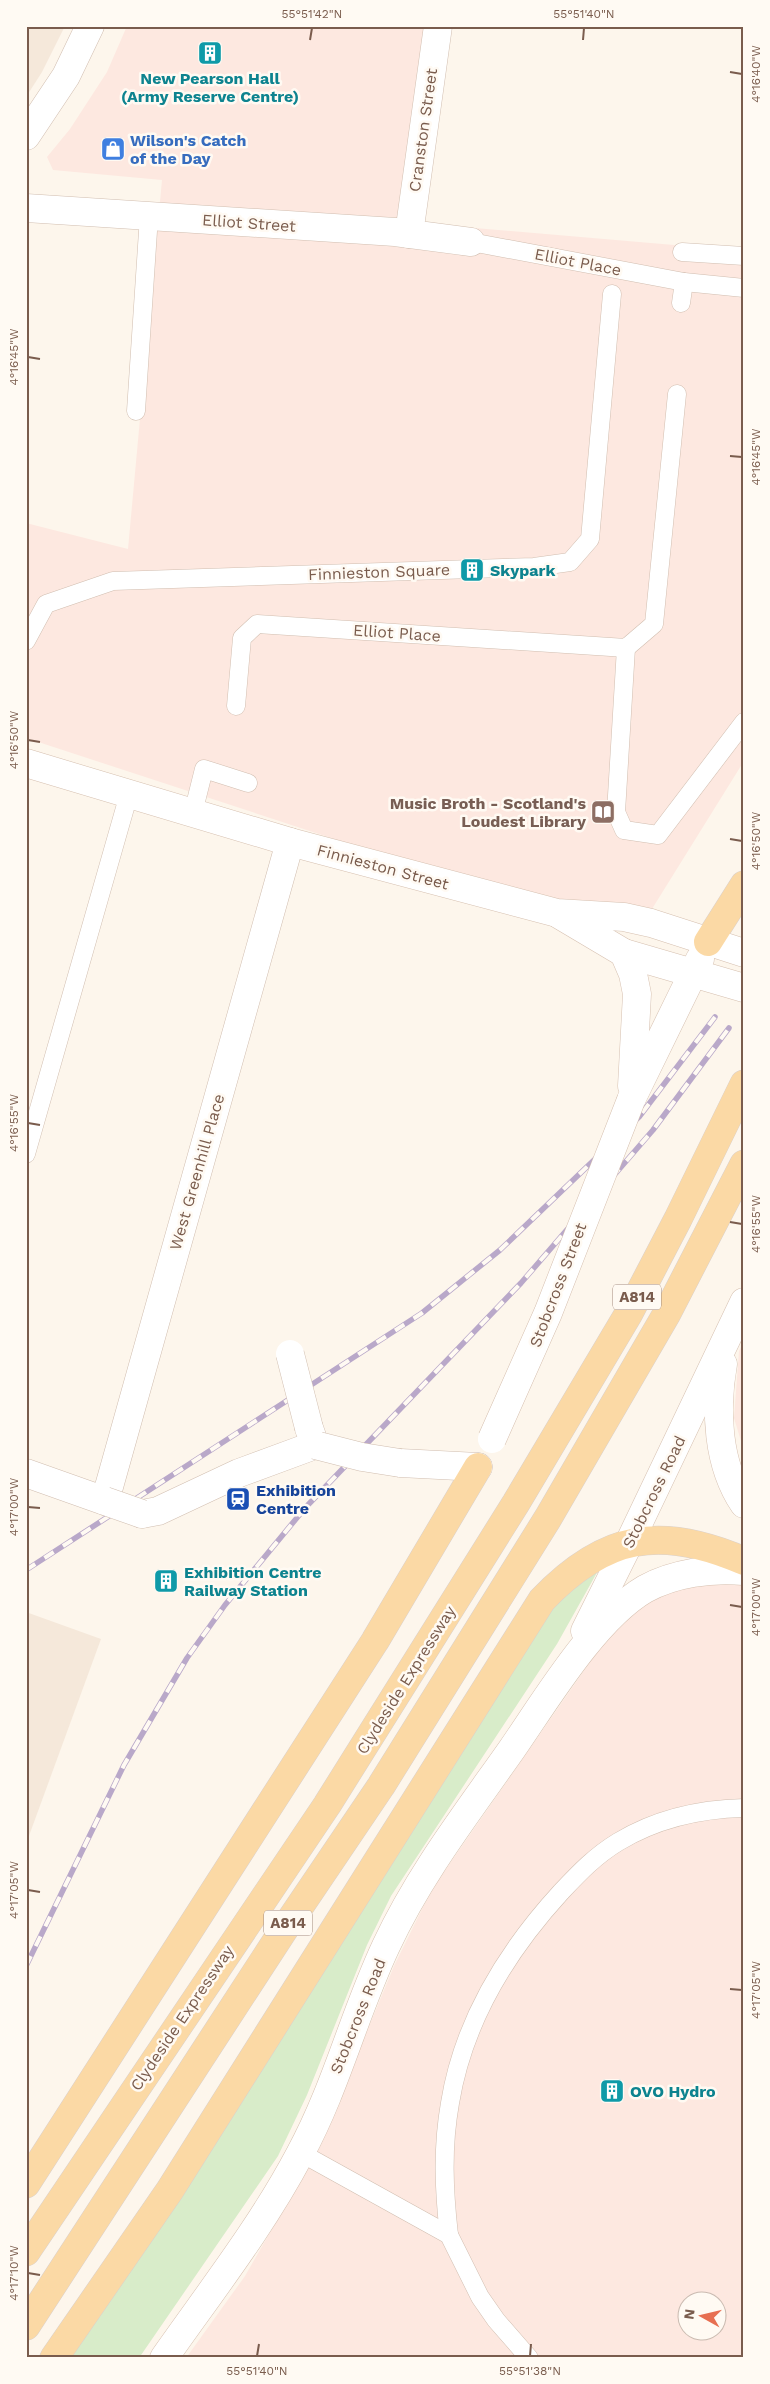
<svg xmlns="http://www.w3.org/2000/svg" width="770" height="2384" viewBox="0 0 770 2384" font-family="'Work Sans',sans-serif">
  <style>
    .residential { fill: #f5e8da }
    .commercial { fill: #fde8e0; fill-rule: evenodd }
    .green { fill: #d8ecc9 }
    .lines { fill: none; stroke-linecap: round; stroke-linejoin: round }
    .lane-casing { stroke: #d1beb0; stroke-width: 19 }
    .street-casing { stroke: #d1beb0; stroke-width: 29 }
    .secondary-casing { stroke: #d6c0b0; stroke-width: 29 }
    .primary-casing { stroke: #dad1cd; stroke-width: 29 }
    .lane { stroke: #fff; stroke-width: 18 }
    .street { stroke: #fff; stroke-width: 28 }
    .secondary { stroke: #fff; stroke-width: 28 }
    .primary { stroke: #fbd9a5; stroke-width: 28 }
    .rail-casing { stroke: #b9a8c9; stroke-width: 5.5 }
    .rail { stroke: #fffaf3; stroke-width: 4; stroke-dasharray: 11; stroke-linecap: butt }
    .street-bridge-casing { stroke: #d1beb0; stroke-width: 29; stroke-linecap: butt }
    .secondary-bridge-casing { stroke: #d6c0b0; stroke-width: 29; stroke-linecap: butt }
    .street-bridge { stroke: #fff; stroke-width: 28 }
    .secondary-bridge { stroke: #fff; stroke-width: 28 }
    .ticks { fill: none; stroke: #7a5c4d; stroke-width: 2 }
    .labels { text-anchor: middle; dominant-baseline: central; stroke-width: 5; stroke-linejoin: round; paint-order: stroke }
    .shield { fill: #fffaf3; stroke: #a28b7f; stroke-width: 1 }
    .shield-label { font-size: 15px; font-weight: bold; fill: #7a5c4d }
    .culture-label { font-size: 16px; font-weight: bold; fill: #0d838f; stroke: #fffaf3; text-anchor: start }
    .street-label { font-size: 16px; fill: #7a5c4d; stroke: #fffaf3 }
    .shop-label { font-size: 16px; font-weight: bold; fill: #366cbe; stroke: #fffaf3; text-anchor: start }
    .education-label { font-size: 16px; font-weight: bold; fill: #785e54; stroke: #fffaf3; text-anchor: end }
    .transit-label { font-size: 16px; font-weight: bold; fill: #164399; stroke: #fffaf3; text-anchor: start }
    .neatline { fill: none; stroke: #7a5c4d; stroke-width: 2 }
    .ticks-label { font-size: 12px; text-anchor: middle; fill: #7a5c4d }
  </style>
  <rect width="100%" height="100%" fill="#fdf6ec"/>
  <g class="residential">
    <path d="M 26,26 L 65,26 L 42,72 L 26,97 Z"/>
    <path d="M 26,1612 L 101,1639 L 26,1844 Z"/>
  </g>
  <g class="commercial">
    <path d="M 127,26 L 441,26 L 404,222 L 744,251 L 744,761 L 642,925 L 533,904 L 26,738 L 26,523 L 128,549 L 162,180 L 53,170 L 47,157 L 70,129 L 107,72 Z"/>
    <path d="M 744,1341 L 744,1451 L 734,1418 L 739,1351 Z"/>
    <path d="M 744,1582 L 744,2358 L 186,2358 L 245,2276 L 319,2147 L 394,1966 L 423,1907 L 439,1879 L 597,1652 L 617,1626 L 651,1601 L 675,1589 L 699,1584 ZM 688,2302 L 718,2302 L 718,2332 L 688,2332 Z"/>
  </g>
  <path class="green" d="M 599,1569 L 557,1644 L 391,1896 L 367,1945 L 307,2095 L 278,2156 L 139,2358 L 63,2358 L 561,1596 Z"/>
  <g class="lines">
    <defs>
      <g id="lane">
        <path d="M 471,242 L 684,282 L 681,303"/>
        <path d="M 682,252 L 744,256"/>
        <path d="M 684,282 L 744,288"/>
        <path d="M 136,411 L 149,216"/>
        <path d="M 26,641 L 46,604 L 113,581 L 534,567 L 570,562 L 590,539 L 612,294"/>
        <path d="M 626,648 L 616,812 L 624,830 L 658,835 L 744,722"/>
        <path d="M 236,706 L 242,638 L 257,624 L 626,648 L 654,624 L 677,394"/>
        <path d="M 193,813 L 204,769 L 248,783"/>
        <path d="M 26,1154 L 129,794"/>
        <path d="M 301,2153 L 449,2235 L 480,2297 L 496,2320 L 529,2358"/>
        <path d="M 449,2235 C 444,2191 442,2148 450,2103 C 463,2023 507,1951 561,1892 C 579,1873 595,1856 618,1842 C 656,1819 699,1809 744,1808"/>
      </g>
      <g id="street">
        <path d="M 26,136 L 66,76 L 90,26"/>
        <path d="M 26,208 L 395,232 L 471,242"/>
        <path d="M 409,234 L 438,26"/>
        <path d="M 400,1463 L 478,1467"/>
        <path d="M 26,1473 L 105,1501 L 290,842"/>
        <path d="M 142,1514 L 158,1511 L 239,1473 L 315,1445 L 309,1428"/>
      </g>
      <g id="secondary">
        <path d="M 26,763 L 290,842 L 557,913 L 624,917 L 651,923 L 744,953"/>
        <path d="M 560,915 L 624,953 L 744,988"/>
        <path d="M 624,953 L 633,974 L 637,994 L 632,1086"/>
        <path d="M 631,1100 L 700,959"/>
        <path d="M 723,1364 C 715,1410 717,1464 744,1504"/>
        <path d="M 585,1631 L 629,1543 L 744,1302"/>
        <path d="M 164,2358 C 211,2291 262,2226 300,2154 C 336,2088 354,2014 386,1946 C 419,1875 467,1813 512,1749 C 546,1700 594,1619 645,1589 C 674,1573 711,1568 744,1571"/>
      </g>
      <g id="primary">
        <path d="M 708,942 L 744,885"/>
        <path d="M 26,2184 L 375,1641 L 478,1467"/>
        <path d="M 26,2252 L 327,1805 L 516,1503 L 629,1313 L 678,1219 L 744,1084"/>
        <path d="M 26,2326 L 283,1931 L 381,1786 L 548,1518 L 666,1315 L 744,1164"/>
        <path d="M 54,2358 L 170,2190 L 542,1600 C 605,1534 661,1525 744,1561"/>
      </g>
    </defs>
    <use href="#lane" class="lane-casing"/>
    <use href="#street" class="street-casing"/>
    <use href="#secondary" class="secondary-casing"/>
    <use href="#primary" class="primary-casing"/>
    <use href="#lane" class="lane"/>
    <use href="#street" class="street"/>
    <use href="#secondary" class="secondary"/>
    <use href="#primary" class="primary"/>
    <defs>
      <g id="rail">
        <path d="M 26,1570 L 422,1313 L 500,1250 L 639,1117 L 715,1017"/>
        <path d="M 26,1966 L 124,1765 L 187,1658 L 225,1605 L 305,1508 L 521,1283 L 653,1130 L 729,1028"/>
      </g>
    </defs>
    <use href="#rail" class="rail-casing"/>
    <use href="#rail" class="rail"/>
    <defs>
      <g id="street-bridge">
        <path d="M 290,1354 L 309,1428"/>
        <path d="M 315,1445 L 362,1457 L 400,1463"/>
        <path d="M 105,1501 L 142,1514"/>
      </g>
      <path id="secondary-bridge" d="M 492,1439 L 548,1313 L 631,1100"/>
    </defs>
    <use href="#street-bridge" class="street-bridge-casing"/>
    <use href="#secondary-bridge" class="secondary-bridge-casing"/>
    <use href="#street-bridge" class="street-bridge"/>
    <use href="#secondary-bridge" class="secondary-bridge"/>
  </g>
  <path class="ticks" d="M 310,40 L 312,28M 583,40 L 584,28M 730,72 L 742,74M 28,357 L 40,359M 730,456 L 742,457M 28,740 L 40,742M 730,839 L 742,841M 28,1123 L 40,1125M 730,1222 L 742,1224M 28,1507 L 40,1508M 730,1605 L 742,1607M 28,1890 L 40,1892M 730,1989 L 742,1990M 28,2273 L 40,2275M 257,2356 L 259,2344M 530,2356 L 531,2344"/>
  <defs>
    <symbol id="building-square" viewBox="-11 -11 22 22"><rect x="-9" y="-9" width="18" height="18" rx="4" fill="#0f9aa8" stroke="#fffaf3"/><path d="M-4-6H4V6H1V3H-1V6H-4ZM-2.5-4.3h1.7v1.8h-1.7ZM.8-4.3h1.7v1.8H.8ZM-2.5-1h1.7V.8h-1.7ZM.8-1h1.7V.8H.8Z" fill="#fff"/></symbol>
    <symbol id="shop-square" viewBox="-11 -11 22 22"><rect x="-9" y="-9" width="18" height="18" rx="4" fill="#3f7fe0" stroke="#fffaf3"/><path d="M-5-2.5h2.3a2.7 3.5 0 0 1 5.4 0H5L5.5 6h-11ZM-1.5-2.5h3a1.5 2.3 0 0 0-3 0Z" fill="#fff"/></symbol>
    <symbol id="library-square" viewBox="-11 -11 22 22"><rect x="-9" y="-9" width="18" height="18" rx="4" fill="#8d6e63" stroke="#fffaf3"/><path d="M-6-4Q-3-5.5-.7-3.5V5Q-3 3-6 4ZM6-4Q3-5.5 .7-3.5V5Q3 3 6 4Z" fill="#fff"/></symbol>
    <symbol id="station-square" viewBox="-11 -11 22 22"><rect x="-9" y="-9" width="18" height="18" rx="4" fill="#1a4fb4" stroke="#fffaf3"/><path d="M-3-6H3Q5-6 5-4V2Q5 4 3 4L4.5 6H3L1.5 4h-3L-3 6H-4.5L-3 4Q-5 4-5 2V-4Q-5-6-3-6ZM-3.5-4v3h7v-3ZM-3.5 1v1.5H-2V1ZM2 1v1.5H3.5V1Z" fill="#fff"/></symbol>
  </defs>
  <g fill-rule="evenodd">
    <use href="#building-square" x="196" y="39" width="28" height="28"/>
    <use href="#shop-square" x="99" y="135" width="28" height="28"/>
    <use href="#building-square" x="458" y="556" width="28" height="28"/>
    <use href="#library-square" x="589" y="798" width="28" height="28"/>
    <use href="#station-square" x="224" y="1485" width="28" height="28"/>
    <use href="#building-square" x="152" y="1567" width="28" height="28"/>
    <use href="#building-square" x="598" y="2077" width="28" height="28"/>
  </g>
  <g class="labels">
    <g class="shield">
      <rect x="613" y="1284.5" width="48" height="25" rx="4"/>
      <rect x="264" y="1910.5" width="48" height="25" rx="4"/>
    </g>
    <g class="shield-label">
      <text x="637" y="1297">A814</text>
      <text x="288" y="1923">A814</text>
    </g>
    <g class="culture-label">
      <text x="210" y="78" text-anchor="middle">New Pearson Hall<tspan x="210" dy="18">(Army Reserve Centre)</tspan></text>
      <text x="490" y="570">Skypark</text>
      <text x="184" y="1572">Exhibition Centre<tspan x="184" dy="18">Railway Station</tspan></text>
      <text x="630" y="2091">OVO Hydro</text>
    </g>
    <g class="street-label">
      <text transform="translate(423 130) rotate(-82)">Cranston Street</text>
      <text transform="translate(249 223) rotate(4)">Elliot Street</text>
      <text transform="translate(578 262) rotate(11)">Elliot Place</text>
      <text transform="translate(379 572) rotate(-2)">Finnieston Square</text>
      <text transform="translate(397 633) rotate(4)">Elliot Place</text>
      <text transform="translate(383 867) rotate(15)">Finnieston Street</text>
      <text transform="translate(197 1172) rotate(-74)">West Greenhill Place</text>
      <text transform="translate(558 1285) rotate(-69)">Stobcross Street</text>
      <text transform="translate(654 1492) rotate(-64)">Stobcross Road</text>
      <text transform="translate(406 1680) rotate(-58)">Clydeside Expressway</text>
      <text transform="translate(358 2016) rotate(-68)">Stobcross Road</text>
      <text transform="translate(182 2018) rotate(-56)">Clydeside Expressway</text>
    </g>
    <g class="shop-label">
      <text x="130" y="140">Wilson's Catch<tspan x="130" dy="18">of the Day</tspan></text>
    </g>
    <g class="education-label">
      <text x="586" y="803">Music Broth - Scotland's<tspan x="586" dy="18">Loudest Library</tspan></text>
    </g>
    <g class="transit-label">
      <text x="256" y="1490">Exhibition<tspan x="256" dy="18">Centre</tspan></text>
    </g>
  </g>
  <rect width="770" height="2384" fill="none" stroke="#fffaf3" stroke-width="55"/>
  <g transform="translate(702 2316) rotate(278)"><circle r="24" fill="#fffaf3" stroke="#cabbb1"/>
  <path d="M0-4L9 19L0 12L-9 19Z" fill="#e76f51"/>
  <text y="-8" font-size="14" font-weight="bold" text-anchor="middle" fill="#7a5c4d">N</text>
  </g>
  <rect x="28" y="28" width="714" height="2328" class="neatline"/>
  <g class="ticks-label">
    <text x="312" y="18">55°51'42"N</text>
    <text x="584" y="18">55°51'40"N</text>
    <text transform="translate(756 74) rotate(-90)" y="4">4°16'40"W</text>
    <text transform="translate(14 357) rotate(-90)" y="4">4°16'45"W</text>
    <text transform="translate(756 457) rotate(-90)" y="4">4°16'45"W</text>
    <text transform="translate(14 740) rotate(-90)" y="4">4°16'50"W</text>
    <text transform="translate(756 841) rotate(-90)" y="4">4°16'50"W</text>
    <text transform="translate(14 1123) rotate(-90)" y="4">4°16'55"W</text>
    <text transform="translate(756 1224) rotate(-90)" y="4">4°16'55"W</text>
    <text transform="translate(14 1507) rotate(-90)" y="4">4°17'00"W</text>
    <text transform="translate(756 1607) rotate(-90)" y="4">4°17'00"W</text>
    <text transform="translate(14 1890) rotate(-90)" y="4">4°17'05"W</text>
    <text transform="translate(756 1990) rotate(-90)" y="4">4°17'05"W</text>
    <text transform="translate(14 2273) rotate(-90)" y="4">4°17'10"W</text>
    <text x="257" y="2375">55°51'40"N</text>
    <text x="530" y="2375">55°51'38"N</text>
  </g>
</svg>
